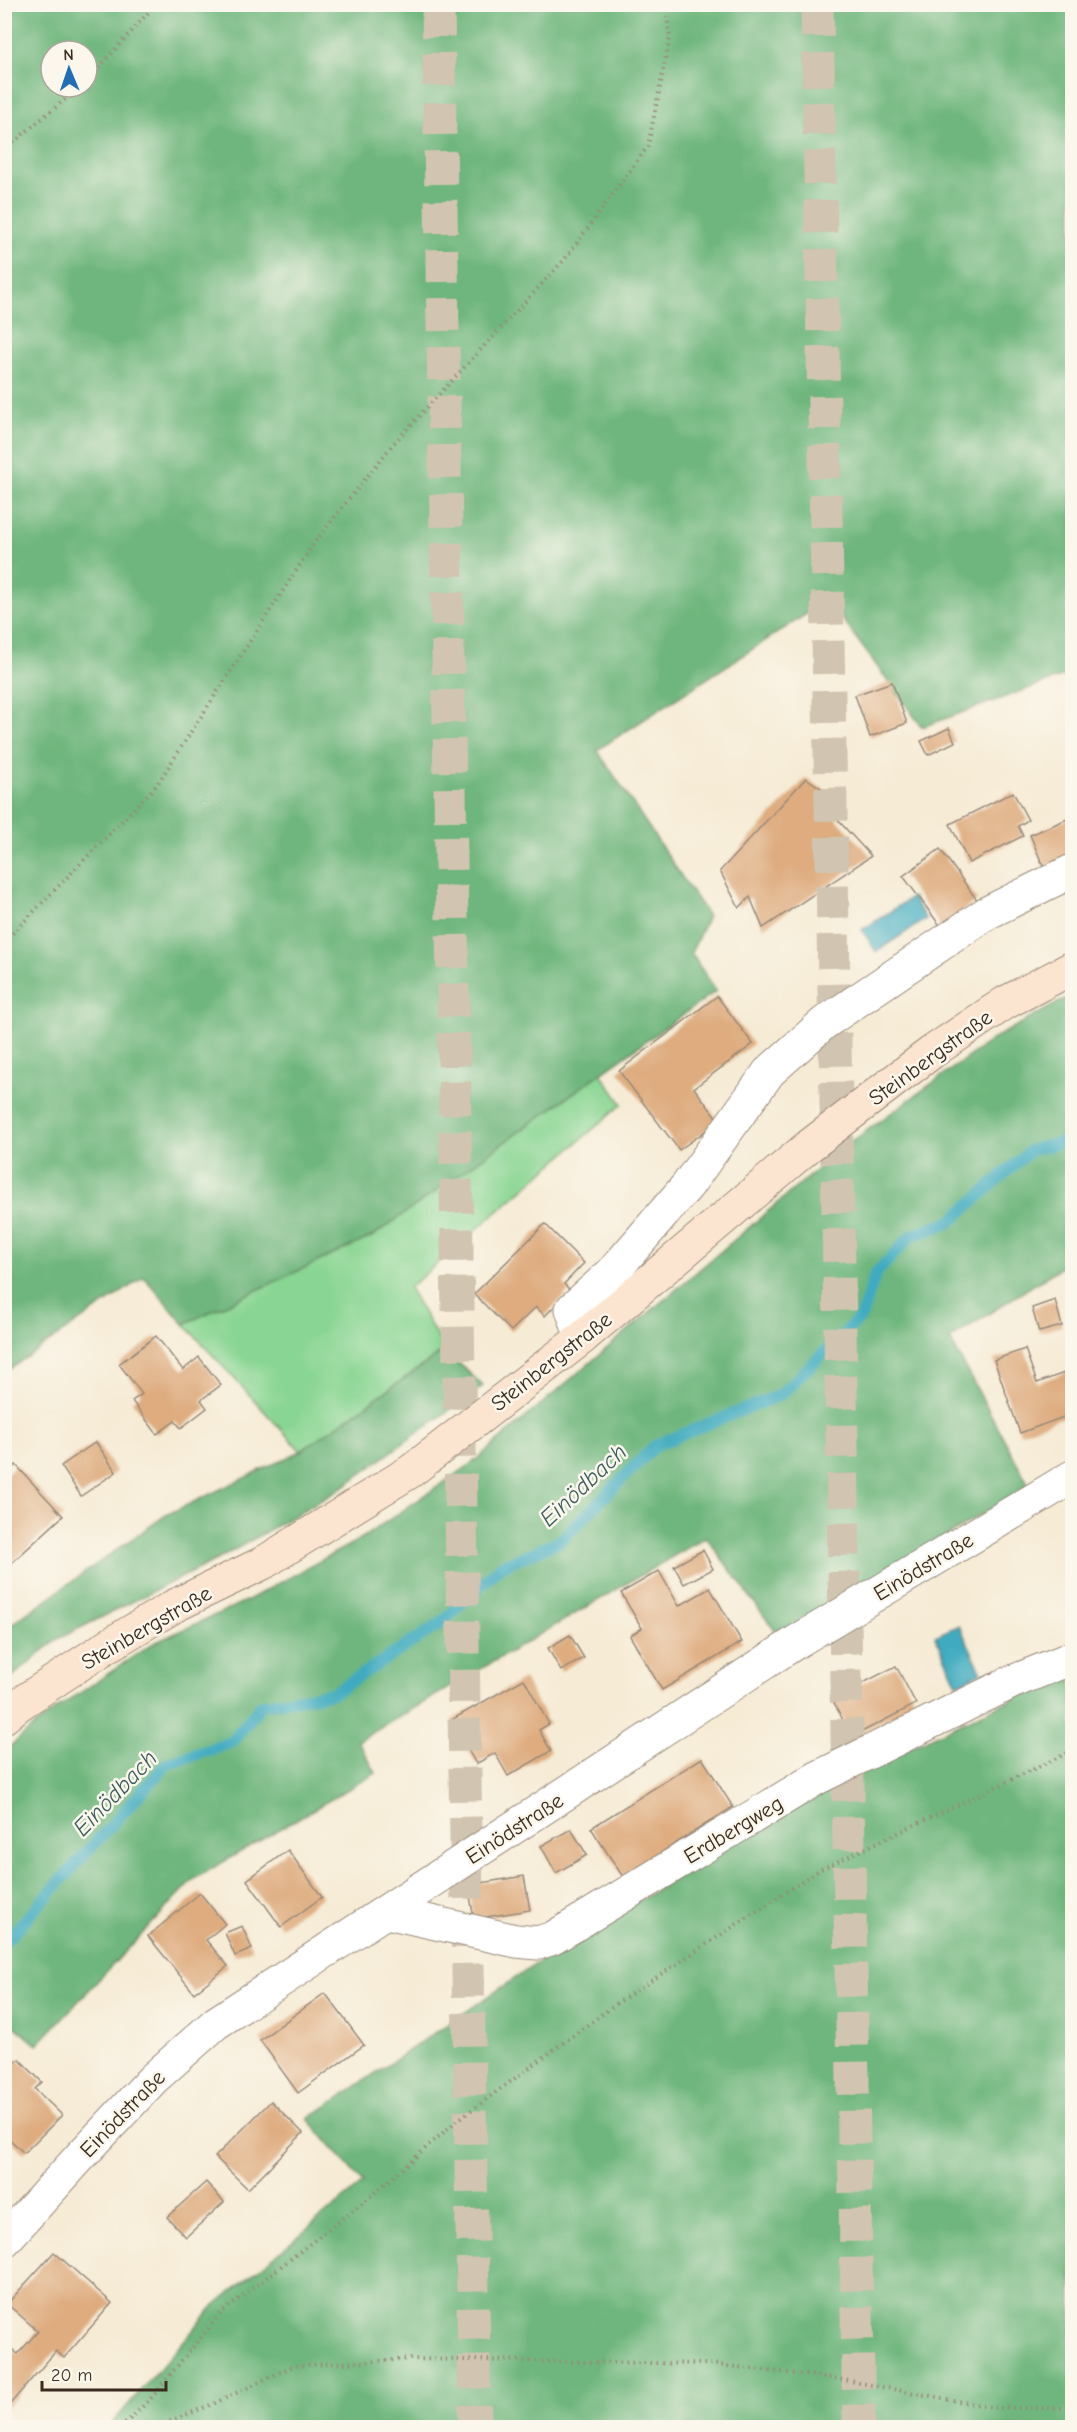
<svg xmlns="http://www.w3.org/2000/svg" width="1077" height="2432" font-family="'Comic Neue',sans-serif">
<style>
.green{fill:#89d593;stroke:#628058;stroke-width:1.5}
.forest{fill:#6eb67d;stroke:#54704e;stroke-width:1.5;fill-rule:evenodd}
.water{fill:#40abc0;stroke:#3e6a6f;stroke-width:1.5}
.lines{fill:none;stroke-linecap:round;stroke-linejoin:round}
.stream{stroke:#40abc0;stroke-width:12}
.building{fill:#deac7f}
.motorway-tunnel{stroke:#d1c4b0;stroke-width:33;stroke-dasharray:33 16;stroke-linecap:butt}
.minor-casing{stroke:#988a7a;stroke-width:35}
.secondary-casing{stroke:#988a7a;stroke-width:35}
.path{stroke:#988a7a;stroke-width:4;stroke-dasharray:1.5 4.5;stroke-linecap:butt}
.minor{stroke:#fff;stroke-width:33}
.secondary{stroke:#fce5d0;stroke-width:33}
.labels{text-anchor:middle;stroke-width:5;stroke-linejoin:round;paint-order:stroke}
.street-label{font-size:22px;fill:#3b2a1e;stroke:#fbf7ec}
.water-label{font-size:24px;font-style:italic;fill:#3d5e5f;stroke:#fbf7ec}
</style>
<rect width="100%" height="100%" fill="#fbf7ec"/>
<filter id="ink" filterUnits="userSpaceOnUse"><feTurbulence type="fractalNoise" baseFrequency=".0167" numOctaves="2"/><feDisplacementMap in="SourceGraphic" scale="12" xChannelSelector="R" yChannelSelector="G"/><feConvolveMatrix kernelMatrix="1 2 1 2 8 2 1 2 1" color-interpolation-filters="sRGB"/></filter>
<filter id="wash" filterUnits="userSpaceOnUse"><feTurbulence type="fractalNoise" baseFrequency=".008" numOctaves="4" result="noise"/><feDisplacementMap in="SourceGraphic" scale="24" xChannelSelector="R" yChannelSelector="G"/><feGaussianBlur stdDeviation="1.35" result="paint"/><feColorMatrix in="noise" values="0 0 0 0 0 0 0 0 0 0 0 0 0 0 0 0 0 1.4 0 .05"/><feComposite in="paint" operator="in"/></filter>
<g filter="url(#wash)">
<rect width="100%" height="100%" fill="#f6ebd5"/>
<path class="green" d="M 600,1072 L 622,1104 L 409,1288 L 445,1350 L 301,1451 L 184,1324 Z"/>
<g class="forest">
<path d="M 5,5 L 1072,5 L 1072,673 L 922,727 L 828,600 L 597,750 L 708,916 L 691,953 L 716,991 L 373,1236 L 184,1324 L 144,1277 L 5,1372 ZM 51,51 L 87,51 L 87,87 L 51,87 Z"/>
<path d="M 1072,995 L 1072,1260 L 950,1339 L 1029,1485 L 781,1639 L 706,1537 L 358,1741 L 376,1773 L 194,1879 L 37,2045 L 5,2018 L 4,1751 L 49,1714 L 152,1644 L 250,1599 L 362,1538 L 471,1464 L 840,1150 L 993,1039 Z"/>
<path d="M 445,1350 L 483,1386 L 337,1491 L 222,1557 L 56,1640 L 5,1683 L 5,1629 L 166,1515 L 301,1451 Z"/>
<path d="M 1072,1671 L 1072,2427 L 108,2428 L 215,2305 L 363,2183 L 308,2119 L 539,1962 L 823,1788 Z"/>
</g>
<g class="water">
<path d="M 912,897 L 926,919 L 876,952 L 862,930 Z"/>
<path d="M 959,1625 L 982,1673 L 957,1684 L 935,1636 Z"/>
</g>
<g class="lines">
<path class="stream" d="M 4,1943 L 167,1764 L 232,1742 L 261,1705 L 333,1693 L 440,1624 L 501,1566 L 560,1541 L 656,1445 L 780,1395 L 861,1317 L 876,1273 L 911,1236 L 950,1222 L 1031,1150 L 1072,1140"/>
</g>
<g id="blocks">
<g class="building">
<path d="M 892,682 L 907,723 L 870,737 L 855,695 Z"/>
<path d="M 949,728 L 955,742 L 928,755 L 921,741 Z"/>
<path d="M 806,778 L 845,804 L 835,817 L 871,856 L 763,928 L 750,897 L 739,908 L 720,871 Z"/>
<path d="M 1013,792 L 1028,820 L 1018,826 L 1023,836 L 969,863 L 950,824 Z"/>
<path d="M 1072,817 L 1072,856 L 1044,868 L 1030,835 Z"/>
<path d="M 940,849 L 977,900 L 941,927 L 903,876 Z"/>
<path d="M 717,996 L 753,1044 L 694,1088 L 719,1121 L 679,1150 L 619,1071 Z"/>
<path d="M 545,1224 L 584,1263 L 564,1284 L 570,1290 L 545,1316 L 536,1307 L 511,1331 L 474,1294 Z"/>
<path d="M 1055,1300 L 1062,1326 L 1039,1332 L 1032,1308 Z"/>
<path d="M 156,1336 L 183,1370 L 199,1357 L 221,1385 L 201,1400 L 207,1408 L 181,1428 L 175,1421 L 157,1434 L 132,1401 L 142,1394 L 119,1364 Z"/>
<path d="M 1025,1349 L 1037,1383 L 1072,1370 L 1072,1414 L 1020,1433 L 994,1360 Z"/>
<path d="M 96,1442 L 116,1472 L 81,1496 L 61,1466 Z"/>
<path d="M 16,1465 L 63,1516 L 4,1570 L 4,1476 Z"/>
<path d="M 703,1550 L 713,1569 L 684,1584 L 674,1566 Z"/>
<path d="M 659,1571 L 679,1606 L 710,1588 L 742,1642 L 662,1690 L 630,1636 L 642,1628 L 621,1593 Z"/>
<path d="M 570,1635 L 584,1658 L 561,1671 L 548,1648 Z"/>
<path d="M 896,1666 L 916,1704 L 852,1737 L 832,1699 Z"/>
<path d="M 524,1679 L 549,1724 L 539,1730 L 551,1751 L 508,1776 L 495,1753 L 476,1764 L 451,1720 Z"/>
<path d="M 702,1758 L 733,1807 L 623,1877 L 591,1828 Z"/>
<path d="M 571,1829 L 587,1855 L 556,1873 L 541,1846 Z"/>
<path d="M 288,1850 L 322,1897 L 281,1927 L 247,1880 Z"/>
<path d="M 524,1876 L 530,1910 L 474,1919 L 468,1885 Z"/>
<path d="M 200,1893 L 225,1924 L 206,1940 L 228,1966 L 194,1993 L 148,1936 Z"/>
<path d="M 242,1926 L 252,1949 L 235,1956 L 225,1933 Z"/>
<path d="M 325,1993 L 364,2045 L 298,2093 L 260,2040 Z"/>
<path d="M 19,2059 L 42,2082 L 35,2089 L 62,2115 L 24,2153 L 4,2134 L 4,2074 Z"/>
<path d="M 271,2101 L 303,2133 L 248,2189 L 215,2157 Z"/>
<path d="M 206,2182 L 224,2202 L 186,2237 L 167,2217 Z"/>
<path d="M 54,2252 L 112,2303 L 64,2358 L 56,2351 L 4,2411 L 4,2343 L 18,2354 L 38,2331 L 7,2304 Z"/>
</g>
</g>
</g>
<g filter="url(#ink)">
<use href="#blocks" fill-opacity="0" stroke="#988a7a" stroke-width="1.5"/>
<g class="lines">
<g class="motorway-tunnel">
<path d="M 438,4 L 475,2428"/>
<path d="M 817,4 L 859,2428"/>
</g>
<defs>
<g id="minor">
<path d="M 582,1338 L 572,1309 L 612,1273 L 687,1186 L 769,1072 L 824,1023 L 987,913 L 1072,871"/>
<path d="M 386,1912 L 516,1941 L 538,1943 L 553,1938 L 817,1778 L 1012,1682 L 1072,1658"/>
<path d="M 4,2241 L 78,2159 L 153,2079 L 216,2023 L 796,1642 L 1072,1477"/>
</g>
<path id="secondary" d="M 4,1717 L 18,1705 L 109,1645 L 174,1606 L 263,1563 L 411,1471 L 582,1338 L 809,1146 L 932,1052 L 1005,1003 L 1072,968"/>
</defs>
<use href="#minor" class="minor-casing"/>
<use href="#secondary" class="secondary-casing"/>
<g class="path">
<path d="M 87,81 L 156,4"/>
<path d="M 4,150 L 80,87"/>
<path d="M 4,942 L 156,786 L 314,543 L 394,443 L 565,259 L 648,146 L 670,37 L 665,4"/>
<path d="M 121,2428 L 151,2398 L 221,2313 L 375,2193 L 454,2123 L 616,2004 L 819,1870 L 1072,1751"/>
<path d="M 153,2428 L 213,2404 L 293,2366 L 411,2359 L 710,2364 L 833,2378 L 996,2408 L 1072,2408"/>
</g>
<use href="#minor" class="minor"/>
<use href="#secondary" class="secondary"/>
</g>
</g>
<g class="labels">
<g class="street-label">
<text transform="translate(930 1057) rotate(-36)" y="8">Steinbergstraße</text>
<text transform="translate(551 1361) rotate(-38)" y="8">Steinbergstraße</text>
<text transform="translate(923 1566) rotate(-31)" y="8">Einödstraße</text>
<text transform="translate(146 1627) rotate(-30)" y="8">Steinbergstraße</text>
<text transform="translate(514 1828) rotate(-33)" y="8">Einödstraße</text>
<text transform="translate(733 1829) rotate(-31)" y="8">Erdbergweg</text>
<text transform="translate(122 2113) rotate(-46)" y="8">Einödstraße</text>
</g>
<g class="water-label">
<text transform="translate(583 1485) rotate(-43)" y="8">Einödbach</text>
<text transform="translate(115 1793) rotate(-46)" y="8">Einödbach</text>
</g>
</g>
<rect width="1077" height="2432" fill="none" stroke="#fbf7ec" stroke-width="24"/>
<g transform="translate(69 69) rotate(358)"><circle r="28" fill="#fbf7ec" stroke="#aea59a" stroke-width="1.5"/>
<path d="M0-4.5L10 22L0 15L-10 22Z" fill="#1f6fb2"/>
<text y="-9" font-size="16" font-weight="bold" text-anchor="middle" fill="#3b2a1e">N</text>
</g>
<path d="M42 2381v9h124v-9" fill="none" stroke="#3b2a1e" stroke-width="3"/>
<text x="51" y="2381" font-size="18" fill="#3b2a1e" stroke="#fbf7ec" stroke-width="4.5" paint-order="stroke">20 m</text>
</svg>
